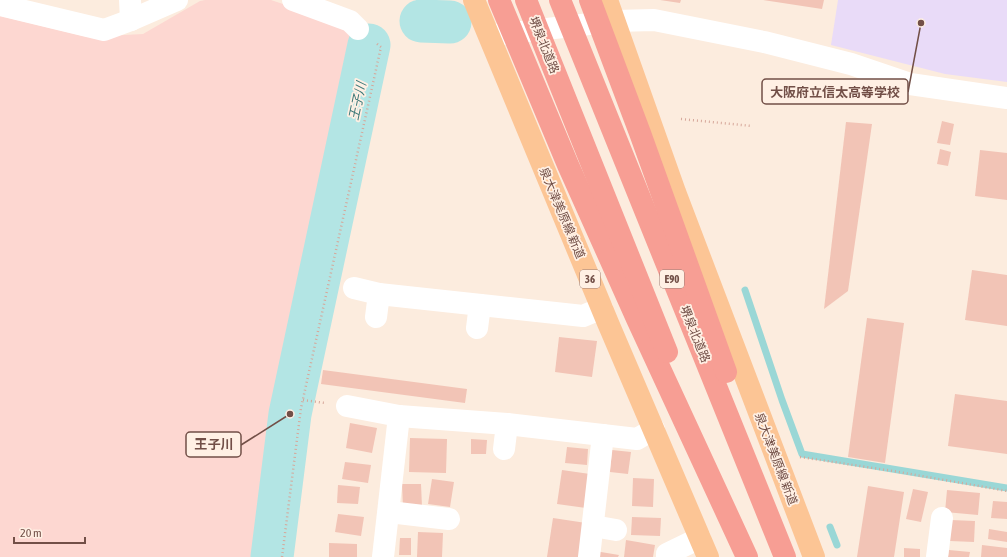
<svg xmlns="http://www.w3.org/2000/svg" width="1007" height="557" font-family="'Asap Condensed','Noto Sans JP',sans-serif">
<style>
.commercial{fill:#fdd7d1}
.education{fill:#e9dbf8}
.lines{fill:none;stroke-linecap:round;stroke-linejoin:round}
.stream{stroke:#9ad7d6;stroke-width:7}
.river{stroke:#b3e5e4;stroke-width:43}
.building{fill:#f2c4b6}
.path{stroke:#d6a79a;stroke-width:2.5;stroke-dasharray:1 3;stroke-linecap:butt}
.minor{stroke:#fff;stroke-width:22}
.major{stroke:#fcc595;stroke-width:22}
.highway{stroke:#f79e94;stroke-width:22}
.labels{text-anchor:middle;stroke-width:3.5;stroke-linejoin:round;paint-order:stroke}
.shield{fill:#fff0e4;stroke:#9c7f76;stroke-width:1}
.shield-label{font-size:11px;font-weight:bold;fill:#724f47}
.street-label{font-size:12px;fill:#724f47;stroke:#fff0e4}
.water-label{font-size:13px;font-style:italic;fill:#3b7878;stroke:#fff0e4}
.leader{fill:none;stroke:#724f47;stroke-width:1.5}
.callout-dot{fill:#724f47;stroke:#fff0e4;stroke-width:1.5}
.callout{fill:#fff0e4;stroke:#724f47;stroke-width:1.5}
.callout-label{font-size:13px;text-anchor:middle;font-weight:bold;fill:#724f47}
</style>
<rect width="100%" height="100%" fill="#fcecde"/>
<path class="commercial" d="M 205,0 L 271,0 L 352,27 L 285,402 L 263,557 L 0,557 L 0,16 L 87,37 L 143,34 L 200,1 Z"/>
<path class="education" d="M 838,0 L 1007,0 L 1007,82 L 945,74 L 831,45 Z"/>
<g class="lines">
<g class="stream">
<path d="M 745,290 L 782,400 L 802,454 L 1007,488"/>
<path d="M 830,527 L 837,545"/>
</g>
<g class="river">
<path d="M 421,21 L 450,22"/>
<path d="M 272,557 L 290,414 L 369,45"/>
</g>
</g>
<g class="building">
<path d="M 660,0 L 681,0 L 680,3 Z"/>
<path d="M 763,0 L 824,0 L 822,9 Z"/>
<path d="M 942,121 L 954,124 L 950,145 L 937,143 Z"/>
<path d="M 846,122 L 872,124 L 848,291 L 824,309 Z"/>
<path d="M 940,149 L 951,152 L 948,166 L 937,164 Z"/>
<path d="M 980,150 L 1007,153 L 1007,200 L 975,196 Z"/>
<path d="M 972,270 L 1007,275 L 1007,326 L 965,320 Z"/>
<path d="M 867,318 L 904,323 L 885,463 L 848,457 Z"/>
<path d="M 559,337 L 597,341 L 592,377 L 555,372 Z"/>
<path d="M 323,370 L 467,389 L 465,403 L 321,384 Z"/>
<path d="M 955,394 L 1007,401 L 1007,454 L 948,446 Z"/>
<path d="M 350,423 L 377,428 L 372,453 L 346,448 Z"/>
<path d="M 410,438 L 447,439 L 446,473 L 409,472 Z"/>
<path d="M 471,439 L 487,440 L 486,454 L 471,454 Z"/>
<path d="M 567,447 L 588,449 L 587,465 L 565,463 Z"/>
<path d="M 612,450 L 631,452 L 628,474 L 610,472 Z"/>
<path d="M 345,462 L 371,465 L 368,483 L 342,479 Z"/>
<path d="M 562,470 L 590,474 L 586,508 L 557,504 Z"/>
<path d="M 633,478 L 654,479 L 653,507 L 632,506 Z"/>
<path d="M 432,479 L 454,482 L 450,507 L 428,504 Z"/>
<path d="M 402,484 L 421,484 L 422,507 L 403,508 Z"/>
<path d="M 338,485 L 360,487 L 358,504 L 337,503 Z"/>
<path d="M 868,486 L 904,492 L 894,557 L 857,557 Z"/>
<path d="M 913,489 L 928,492 L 921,522 L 906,519 Z"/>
<path d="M 947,490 L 980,493 L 978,515 L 945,512 Z"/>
<path d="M 993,501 L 1007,502 L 1007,519 L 991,518 Z"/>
<path d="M 338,514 L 364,517 L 361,536 L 335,532 Z"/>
<path d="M 632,517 L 661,518 L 660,536 L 631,535 Z"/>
<path d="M 553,518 L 586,523 L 581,557 L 547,557 Z"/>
<path d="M 951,520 L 975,521 L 974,542 L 950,541 Z"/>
<path d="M 989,529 L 1007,532 L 1007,542 L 988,539 Z"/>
<path d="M 418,532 L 443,533 L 442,557 L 417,557 Z"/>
<path d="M 400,538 L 411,538 L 411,555 L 399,555 Z"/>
<path d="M 626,540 L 655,545 L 653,557 L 624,557 Z"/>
<path d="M 329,543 L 357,544 L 357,557 L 329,557 Z"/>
<path d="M 982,545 L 1007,548 L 1007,557 L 981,557 Z"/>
<path d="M 904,548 L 920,549 L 920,557 L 904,557 Z"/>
<path d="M 949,550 L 970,552 L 969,557 L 948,557 Z"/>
<path d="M 595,551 L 619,555 L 618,557 L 594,557 Z"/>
</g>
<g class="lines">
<g class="path">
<path d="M 681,119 L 752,126"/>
<path d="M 303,400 L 325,403"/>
<path d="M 800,457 L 893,471 L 1007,491"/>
<path d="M 282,557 L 301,408 L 381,47 L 376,43"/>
</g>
<g class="minor">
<path d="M 130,0 L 131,20"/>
<path d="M 293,0 L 350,21 L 358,29"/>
<path d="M 0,5 L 104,30 L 131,20 L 177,0"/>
<path d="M 495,35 L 615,21 L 654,20 L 764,42 L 851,64 L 910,84 L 1007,98"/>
<path d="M 354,288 L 379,294 L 583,316 L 602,308"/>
<path d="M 376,317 L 379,294"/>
<path d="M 477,328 L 480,305"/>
<path d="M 347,406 L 399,416 L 507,424 L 637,439 L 654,429"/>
<path d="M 504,449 L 507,424"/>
<path d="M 389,512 L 449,519"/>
<path d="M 593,526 L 616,530"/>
<path d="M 383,557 L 399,416"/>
<path d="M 589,557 L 603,435"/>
<path d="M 667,557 L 667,554 L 700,538"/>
<path d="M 937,557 L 942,518"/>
</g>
<g class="major">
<path d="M 474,0 L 608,323 L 708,557"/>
<path d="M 607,0 L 675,192 L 814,557"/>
</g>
<g class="highway">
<path d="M 499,0 L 568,165 L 637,319 L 747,557"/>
<path d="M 526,0 L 667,352"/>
<path d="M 560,0 L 785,557"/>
<path d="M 590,0 L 640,133 L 726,372"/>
</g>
</g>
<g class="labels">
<g class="shield">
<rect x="580" y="270" width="20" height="18" rx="3"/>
<rect x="660" y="270" width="24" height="18" rx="3"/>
</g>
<g class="shield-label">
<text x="590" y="283">36</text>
<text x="672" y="283">E90</text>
</g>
<g class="street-label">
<text transform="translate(544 45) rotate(68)" y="4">堺泉北道路</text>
<text transform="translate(562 213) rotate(67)" y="4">泉大津美原線 新道</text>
<text transform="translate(695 334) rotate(68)" y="4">堺泉北道路</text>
<text transform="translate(776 459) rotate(69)" y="4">泉大津美原線 新道</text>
</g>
<g class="water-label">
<text transform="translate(357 101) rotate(-78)" y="5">王子川</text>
</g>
</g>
<path class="leader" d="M921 23L908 92M290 414L241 445"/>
<g class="callout-dot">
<circle cx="921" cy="23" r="4"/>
<circle cx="290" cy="414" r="4"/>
</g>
<g class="callout">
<rect x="762" y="79" width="146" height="25" rx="4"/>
<rect x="186" y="432" width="55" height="25" rx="4"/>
</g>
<g class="callout-label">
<text x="835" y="97">大阪府立信太高等学校</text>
<text x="214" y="449">王子川</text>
</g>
<path d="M14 537v6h71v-6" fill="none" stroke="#724f47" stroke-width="2"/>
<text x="20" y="537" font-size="12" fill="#724f47" stroke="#fff0e4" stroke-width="3" paint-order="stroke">20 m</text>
</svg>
